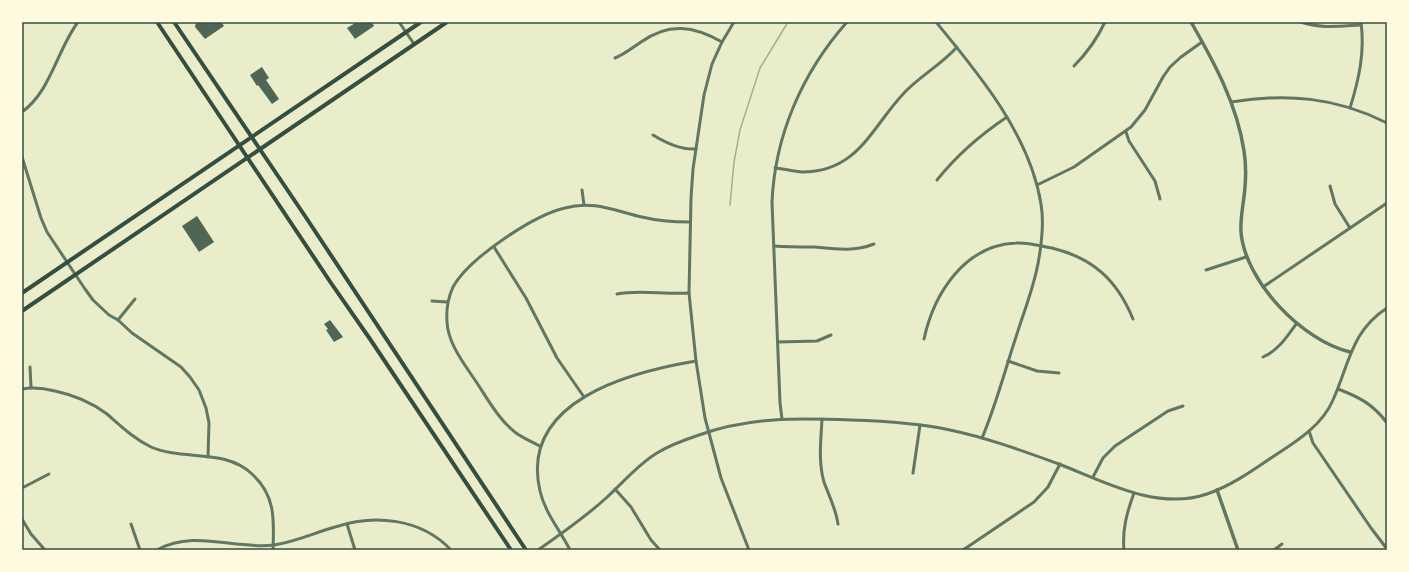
<svg xmlns="http://www.w3.org/2000/svg" width="1409" height="572" font-family="'IBM Plex Sans',sans-serif">
<style>
.lines{fill:none;stroke-linecap:round;stroke-linejoin:round}
.stream{stroke:#a3b18a;stroke-width:1.5}
.building{fill:#4f6655}
.minor{stroke:#617663;stroke-width:3}
.tertiary{stroke:#617663;stroke-width:3.5}
.secondary{stroke:#344e41;stroke-width:4}
.neatline{fill:none;stroke:#344e41;stroke-width:1.5}
</style>
<rect width="100%" height="100%" fill="#e9edc9"/>
<g class="lines">
<path class="stream" d="M 730,205 L 734,162 L 740,130 L 760,68 L 788,22"/>
</g>
<g class="building">
<path d="M 196,22 L 221,22 L 224,26 L 205,39 L 195,27 Z"/>
<path d="M 357,22 L 372,22 L 374,26 L 355,39 L 347,28 Z"/>
<path d="M 262,67 L 269,78 L 266,80 L 279,99 L 272,104 L 258,85 L 257,86 L 250,75 Z"/>
<path d="M 197,216 L 214,242 L 199,252 L 182,226 Z"/>
<path d="M 330,320 L 343,337 L 334,342 L 326,330 L 328,329 L 324,324 Z"/>
</g>
<g class="lines">
<g class="minor">
<path d="M 399,22 L 414,44"/>
<path d="M 734,22 L 722,42 L 712,64 L 704,95 L 693,169 L 691,198 L 689,293 L 696,361 L 705,418 L 721,478 L 749,550"/>
<path d="M 936,22 C 979,74 1030,135 1041,204 C 1044,221 1042,240 1039,258 C 1035,285 1024,311 1016,337 C 1005,370 996,405 982,438"/>
<path d="M 1301,22 C 1320,29 1341,26 1361,25"/>
<path d="M 615,58 C 625,54 632,48 641,42 C 669,22 694,26 722,42"/>
<path d="M 1074,66 C 1087,53 1097,39 1105,22"/>
<path d="M 1231,102 C 1286,93 1336,97 1387,123"/>
<path d="M 1350,108 C 1359,79 1365,52 1361,22"/>
<path d="M 22,112 C 51,91 57,50 78,22"/>
<path d="M 1126,132 L 1129,141 L 1155,181 L 1160,199"/>
<path d="M 653,135 C 666,143 681,150 696,149"/>
<path d="M 22,157 L 41,218 L 47,232 L 85,289 L 93,300 L 109,315 L 118,320 L 132,333 L 181,367 L 190,377 L 199,390 L 206,408 L 209,423 L 208,457"/>
<path d="M 775,168 C 784,169 793,171 802,172 C 858,172 871,128 904,93 C 920,76 941,65 957,47"/>
<path d="M 937,180 C 957,155 980,135 1007,117"/>
<path d="M 1037,185 L 1074,167 L 1131,127 L 1145,110 L 1163,77 L 1170,67 L 1181,57 L 1202,42"/>
<path d="M 1330,186 L 1335,204 L 1350,228"/>
<path d="M 582,190 L 584,205"/>
<path d="M 774,246 C 787,247 801,247 815,247 C 835,249 854,252 874,244"/>
<path d="M 494,247 L 526,298 L 557,358 L 584,397"/>
<path d="M 1206,270 L 1246,257"/>
<path d="M 1263,287 L 1387,203"/>
<path d="M 617,294 C 640,289 665,295 689,293"/>
<path d="M 432,301 L 447,302"/>
<path d="M 118,320 L 135,299"/>
<path d="M 924,339 C 934,293 965,245 1016,243 C 1028,242 1040,246 1052,248 C 1093,258 1117,280 1133,319"/>
<path d="M 778,342 L 817,341 L 831,335"/>
<path d="M 1263,357 C 1279,350 1287,336 1297,323"/>
<path d="M 1008,361 L 1037,371 L 1059,373"/>
<path d="M 30,367 L 31,387"/>
<path d="M 22,389 C 34,387 43,388 55,391 C 74,395 91,402 107,414 C 121,426 134,439 151,447 C 183,461 225,448 252,474 C 276,496 274,520 273,550"/>
<path d="M 1338,389 C 1359,397 1373,404 1387,423"/>
<path d="M 782,419 L 780,403 L 772,202 C 775,135 802,73 847,22"/>
<path d="M 822,419 C 821,440 818,461 824,482 C 829,496 836,509 838,524"/>
<path d="M 1309,431 L 1313,443 L 1371,528 L 1387,549"/>
<path d="M 540,446 C 532,442 523,438 516,433 C 500,421 488,400 477,383 C 465,365 448,344 447,322 C 446,309 448,298 453,287 C 469,258 534,215 565,208 C 593,200 615,211 642,217 C 658,221 674,222 690,222"/>
<path d="M 913,473 L 920,425"/>
<path d="M 1093,477 L 1103,458 L 1115,446 L 1168,411 L 1183,406"/>
<path d="M 22,488 L 49,474"/>
<path d="M 615,489 L 631,507 L 651,540 L 660,550"/>
<path d="M 22,519 L 31,534 L 45,550"/>
<path d="M 131,524 L 140,550"/>
<path d="M 347,524 L 355,550"/>
<path d="M 157,550 C 195,529 234,550 274,545 C 295,542 314,533 335,527 C 374,514 421,518 451,550"/>
<path d="M 538,550 C 561,534 584,518 605,499 C 623,483 637,465 657,453 C 670,445 684,440 699,435 C 750,417 797,418 851,420 C 884,421 918,423 950,430 C 988,438 1023,451 1059,464 C 1105,482 1157,511 1207,494 C 1230,486 1249,473 1268,460 C 1292,444 1321,428 1333,400 C 1349,365 1351,331 1387,308"/>
<path d="M 570,550 C 560,530 545,513 540,491 C 519,401 630,372 696,361"/>
<path d="M 963,550 L 1034,502 L 1048,487 L 1060,464"/>
<path d="M 1124,550 C 1122,530 1127,512 1134,493"/>
<path d="M 1274,550 L 1282,544"/>
</g>
<g class="tertiary">
<path d="M 1191,22 C 1214,62 1237,104 1244,151 C 1246,163 1246,175 1245,187 C 1244,202 1240,217 1241,232 C 1245,282 1303,341 1350,352"/>
<path d="M 1217,490 L 1238,550"/>
</g>
<g class="secondary">
<path d="M 157,22 L 331,283 L 370,339 L 511,550"/>
<path d="M 174,22 L 305,216 L 526,550"/>
<path d="M 22,293 L 421,22"/>
<path d="M 22,311 L 447,22"/>
</g>
</g>
<rect width="1409" height="572" fill="none" stroke="#fefae0" stroke-width="46"/>
<rect x="23" y="23" width="1363" height="526" class="neatline"/>
</svg>
